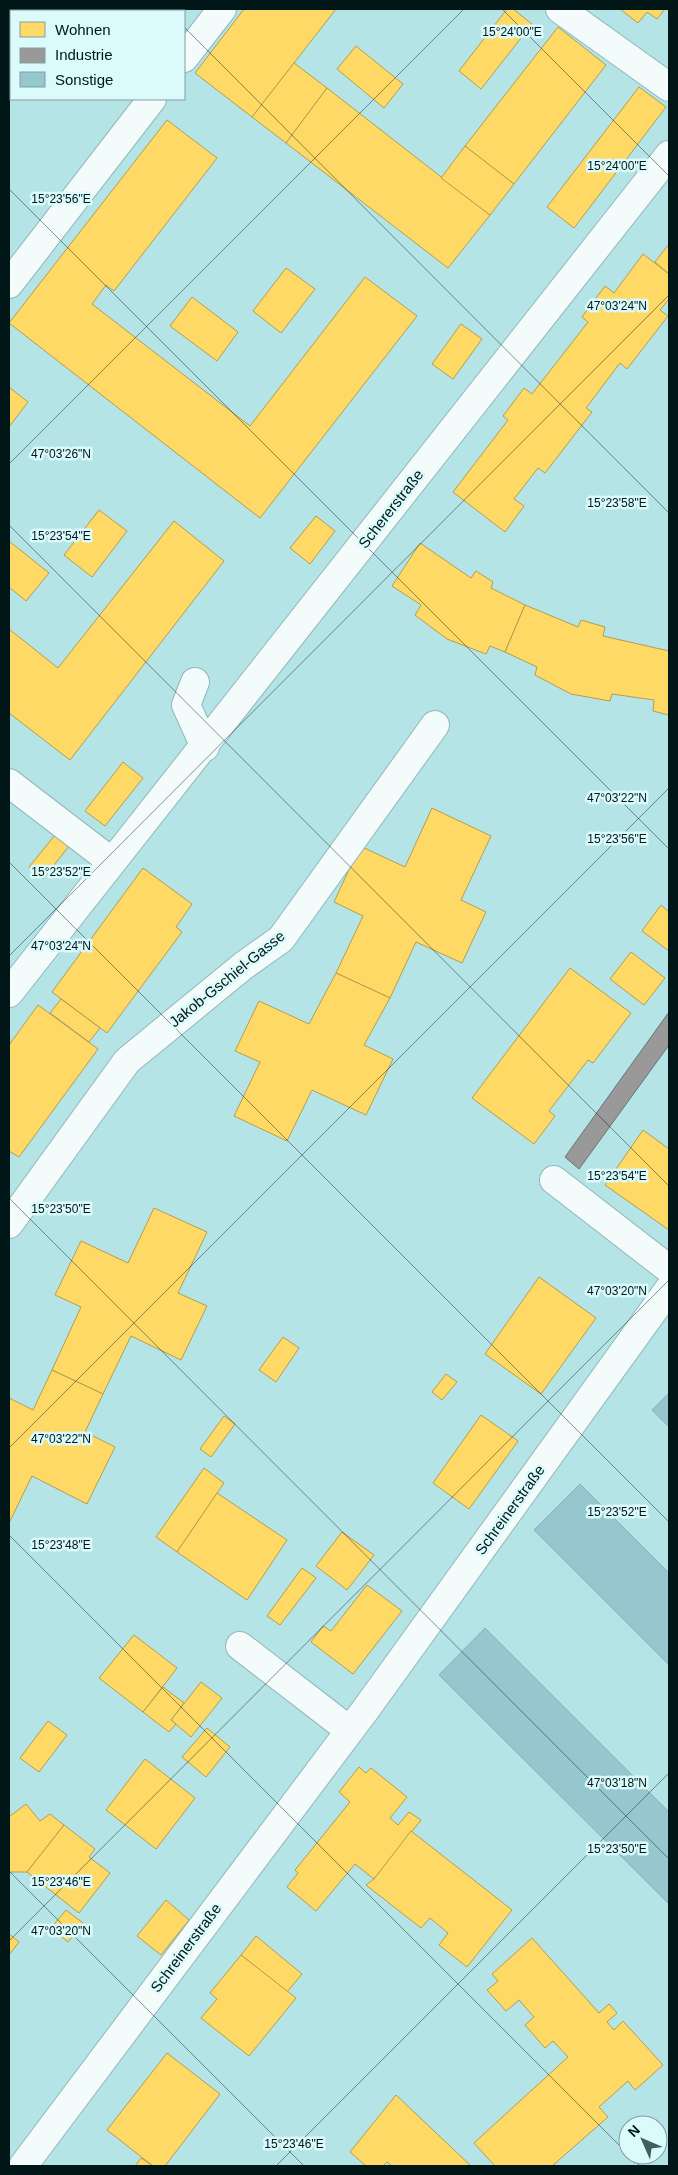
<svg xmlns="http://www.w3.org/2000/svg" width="678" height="2175" font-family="Arial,sans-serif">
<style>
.homes{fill:#ffd966;stroke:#b29e4e}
.industry{fill:#999;stroke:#6b7272}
.building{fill:#96c6ce;stroke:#8bafb5}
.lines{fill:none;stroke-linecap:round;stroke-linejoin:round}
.minor-casing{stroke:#92b7b9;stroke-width:30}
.minor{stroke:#f4fbfb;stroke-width:28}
.ticks{fill:none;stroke:#001617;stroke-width:1;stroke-opacity:0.45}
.labels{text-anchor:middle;stroke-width:5;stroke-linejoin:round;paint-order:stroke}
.street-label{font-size:15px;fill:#001617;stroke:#dafafb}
.ticks-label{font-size:12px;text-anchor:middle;fill:#001617;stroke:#dafafb;stroke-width:5;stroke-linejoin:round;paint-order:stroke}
</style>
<rect width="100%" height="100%" fill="#b5e4e7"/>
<g class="homes">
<path d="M 9,9 L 15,9 L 18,11 L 11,11 L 11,44 L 9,46 Z"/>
<path d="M 244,9 L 336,9 L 252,117 L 195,73 Z"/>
<path d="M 507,9 L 513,9 L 532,24 L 481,89 L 459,71 Z"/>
<path d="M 620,9 L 665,9 L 657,19 L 647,12 L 638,23 Z"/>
<path d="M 558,27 L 606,65 L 514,184 L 465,146 Z"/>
<path d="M 356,46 L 403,84 L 384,108 L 337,69 Z"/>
<path d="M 294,63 L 327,88 L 286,143 L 252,117 Z"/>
<path d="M 639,87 L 666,107 L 574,228 L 547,207 Z"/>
<path d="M 327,88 L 490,215 L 448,268 L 286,143 Z"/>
<path d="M 167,120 L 217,158 L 114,291 L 106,285 L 92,304 L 250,426 L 365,277 L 417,316 L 260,518 L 9,323 Z"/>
<path d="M 465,146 L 514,184 L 490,215 L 441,178 Z"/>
<path d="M 669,244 L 669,274 L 655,262 Z"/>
<path d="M 643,254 L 669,274 L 669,299 L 660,310 L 668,316 L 627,369 L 620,363 L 586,408 L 592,412 L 545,473 L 538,468 L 514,499 L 524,506 L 505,532 L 453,492 L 508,420 L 503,416 L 524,388 L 532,394 L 588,322 L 582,317 L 605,286 L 614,293 Z"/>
<path d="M 286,268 L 315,289 L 281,333 L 253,311 Z"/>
<path d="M 192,297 L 238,332 L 217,361 L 170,326 Z"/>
<path d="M 461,324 L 482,339 L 453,379 L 432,364 Z"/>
<path d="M 9,387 L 28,402 L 9,427 Z"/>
<path d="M 99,510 L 127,531 L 92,577 L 64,555 Z"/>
<path d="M 316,516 L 335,531 L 310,564 L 290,548 Z"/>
<path d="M 174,521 L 224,561 L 70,760 L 9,713 L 9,629 L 58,668 Z"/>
<path d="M 9,541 L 49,573 L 26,601 L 9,587 Z"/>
<path d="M 420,543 L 471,578 L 476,571 L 493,582 L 491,588 L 525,605 L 505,652 L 490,646 L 486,654 L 447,639 L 415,615 L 421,605 L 392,586 Z"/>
<path d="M 525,605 L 578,627 L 581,620 L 605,627 L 603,636 L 669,651 L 669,715 L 653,711 L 654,700 L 612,694 L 610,701 L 571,694 L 535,675 L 537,667 L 505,652 Z"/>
<path d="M 123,762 L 143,778 L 105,826 L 85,811 Z"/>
<path d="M 432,808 L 491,836 L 461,900 L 486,912 L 462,963 L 416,942 L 390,998 L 336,973 L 363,916 L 334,902 L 360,846 L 405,867 Z"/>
<path d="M 55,835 L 69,846 L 43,879 L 29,867 Z"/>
<path d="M 143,868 L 192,904 L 176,927 L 182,932 L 107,1033 L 52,992 Z"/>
<path d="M 661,905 L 669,912 L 669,951 L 642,931 Z"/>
<path d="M 631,952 L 665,978 L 644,1005 L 610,979 Z"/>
<path d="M 570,968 L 631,1013 L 593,1063 L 588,1060 L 549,1111 L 555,1116 L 534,1144 L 472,1098 Z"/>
<path d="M 336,973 L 390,998 L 364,1045 L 393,1059 L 366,1115 L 312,1090 L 287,1141 L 234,1116 L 260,1062 L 235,1051 L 259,1001 L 309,1024 Z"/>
<path d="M 61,999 L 100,1028 L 89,1042 L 50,1013 Z"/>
<path d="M 38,1005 L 98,1049 L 19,1157 L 9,1151 L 9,1045 Z"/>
<path d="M 643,1130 L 669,1149 L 669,1230 L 605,1185 Z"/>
<path d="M 154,1208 L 207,1232 L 178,1293 L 207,1306 L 181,1360 L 131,1336 L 103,1394 L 52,1370 L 81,1307 L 55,1295 L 81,1241 L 128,1263 Z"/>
<path d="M 539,1277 L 596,1318 L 541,1394 L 485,1354 Z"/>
<path d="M 283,1337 L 299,1348 L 276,1382 L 259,1370 Z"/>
<path d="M 52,1370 L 103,1394 L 85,1432 L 115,1447 L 87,1504 L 32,1476 L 9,1523 L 9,1398 L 33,1410 Z"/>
<path d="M 446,1374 L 457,1382 L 442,1400 L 432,1392 Z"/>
<path d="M 481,1415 L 518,1441 L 469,1509 L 433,1483 Z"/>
<path d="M 224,1416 L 235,1424 L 211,1457 L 200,1449 Z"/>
<path d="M 204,1468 L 224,1483 L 177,1552 L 156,1537 Z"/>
<path d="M 217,1493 L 287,1540 L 247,1600 L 177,1552 Z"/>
<path d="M 342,1532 L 374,1555 L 347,1590 L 316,1566 Z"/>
<path d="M 302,1568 L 316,1578 L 280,1625 L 267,1616 Z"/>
<path d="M 367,1585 L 402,1611 L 353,1674 L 311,1642 L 323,1626 L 331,1631 Z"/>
<path d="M 134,1635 L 177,1668 L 143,1712 L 99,1678 Z"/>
<path d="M 201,1682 L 222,1698 L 191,1737 L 171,1720 Z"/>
<path d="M 163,1687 L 184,1703 L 171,1720 L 176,1724 L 169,1732 L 143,1712 Z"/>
<path d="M 48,1721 L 67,1735 L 39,1772 L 20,1758 Z"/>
<path d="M 207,1728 L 230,1747 L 206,1777 L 182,1757 Z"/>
<path d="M 145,1759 L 195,1798 L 156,1849 L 106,1810 Z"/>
<path d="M 359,1767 L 366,1773 L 371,1768 L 407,1797 L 390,1818 L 398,1825 L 409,1812 L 421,1820 L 374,1879 L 355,1864 L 316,1911 L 287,1887 L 298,1873 L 295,1870 L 350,1802 L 339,1792 Z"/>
<path d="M 26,1804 L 40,1821 L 50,1814 L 64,1825 L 27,1872 L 9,1872 L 9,1817 Z"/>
<path d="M 64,1825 L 95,1849 L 89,1857 L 110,1873 L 79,1913 L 27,1872 Z"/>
<path d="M 411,1831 L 512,1910 L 467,1967 L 439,1945 L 448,1933 L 430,1918 L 421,1928 L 366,1885 L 374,1879 Z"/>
<path d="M 166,1900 L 189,1920 L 161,1955 L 137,1936 Z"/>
<path d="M 66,1910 L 83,1923 L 68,1942 L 51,1928 Z"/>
<path d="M 9,1934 L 19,1942 L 9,1955 Z"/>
<path d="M 256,1936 L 302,1974 L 287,1992 L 241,1955 Z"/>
<path d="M 532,1938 L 599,2013 L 609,2004 L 617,2013 L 607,2022 L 614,2030 L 623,2021 L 663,2065 L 635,2090 L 628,2081 L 599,2107 L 608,2117 L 552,2166 L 495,2166 L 474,2143 L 568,2057 L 553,2041 L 545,2048 L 525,2025 L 534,2017 L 519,2000 L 506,2011 L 487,1990 L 498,1981 L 492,1974 Z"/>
<path d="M 241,1955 L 296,1998 L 249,2056 L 201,2018 L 217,1999 L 210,1993 Z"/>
<path d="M 167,2053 L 220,2094 L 165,2166 L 153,2166 L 107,2130 Z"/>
<path d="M 396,2095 L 471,2166 L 392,2166 L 387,2162 L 383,2166 L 366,2166 L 350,2152 Z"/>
<path d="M 141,2158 L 153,2166 L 135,2166 Z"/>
</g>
<path class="industry" d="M 669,1012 L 669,1045 L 579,1169 L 565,1157 Z"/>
<g class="building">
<path d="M 669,1393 L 669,1427 L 652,1410 Z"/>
<path d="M 580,1484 L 669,1573 L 669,1665 L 534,1530 Z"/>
<path d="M 485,1628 L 669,1812 L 669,1904 L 439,1675 Z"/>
</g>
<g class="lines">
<defs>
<g id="minor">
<path d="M 560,9 L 669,87"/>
<path d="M 184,58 L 222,9"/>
<path d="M 9,284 L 152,99"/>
<path d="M 195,682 L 186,705 L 205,747"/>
<path d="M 9,783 L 112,862"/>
<path d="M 9,993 L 669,155"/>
<path d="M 554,1180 L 669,1269"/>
<path d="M 9,1224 L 127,1061 L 243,966 L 281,939 L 435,725"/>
<path d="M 240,1646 L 349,1730"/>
<path d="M 23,2166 L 366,1709 L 669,1289"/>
</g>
</defs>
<use href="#minor" class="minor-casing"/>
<use href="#minor" class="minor"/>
</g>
<path class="ticks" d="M 165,9 L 168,11M 502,9 L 669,176M 184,27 L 669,513M 9,189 L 669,849M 9,464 L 464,9M 9,525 L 669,1186M 9,862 L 669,1522M 9,956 L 669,295M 9,1198 L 669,1859M 9,1448 L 669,788M 9,1535 L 628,2154M 9,1871 L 304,2166M 9,1941 L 669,1280M 629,2155 L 640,2166M 276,2166 L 669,1773"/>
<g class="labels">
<g class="street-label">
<text transform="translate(391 509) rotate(-52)" y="5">Schererstraße</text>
<text transform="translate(227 979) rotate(-39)" y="5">Jakob-Gschiel-Gasse</text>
<text transform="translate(510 1510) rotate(-54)" y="5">Schreinerstraße</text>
<text transform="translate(186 1948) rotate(-53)" y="5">Schreinerstraße</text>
</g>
</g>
<g class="ticks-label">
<text x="512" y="36">15°24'00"E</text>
<text x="617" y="170">15°24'00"E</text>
<text x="61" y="203">15°23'56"E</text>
<text x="617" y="310">47°03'24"N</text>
<text x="61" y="458">47°03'26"N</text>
<text x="617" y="507">15°23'58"E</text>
<text x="61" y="540">15°23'54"E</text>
<text x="617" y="802">47°03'22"N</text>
<text x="617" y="843">15°23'56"E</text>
<text x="61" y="876">15°23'52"E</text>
<text x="61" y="950">47°03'24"N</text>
<text x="617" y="1180">15°23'54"E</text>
<text x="61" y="1213">15°23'50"E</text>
<text x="617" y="1295">47°03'20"N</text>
<text x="61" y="1443">47°03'22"N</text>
<text x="617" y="1516">15°23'52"E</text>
<text x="61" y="1549">15°23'48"E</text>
<text x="617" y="1787">47°03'18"N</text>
<text x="617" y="1853">15°23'50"E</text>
<text x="61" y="1886">15°23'46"E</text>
<text x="61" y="1935">47°03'20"N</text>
<text x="294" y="2148">15°23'46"E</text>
</g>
<rect width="678" height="2175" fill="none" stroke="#001617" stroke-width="20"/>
<rect x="10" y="10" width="175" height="90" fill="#dafafb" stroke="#839fa0"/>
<rect x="20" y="22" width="25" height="15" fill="#ffd966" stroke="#839fa0"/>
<text x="55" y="35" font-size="15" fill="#001617">Wohnen</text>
<rect x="20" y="48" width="25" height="15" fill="#999999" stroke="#839fa0"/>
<text x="55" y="60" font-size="15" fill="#001617">Industrie</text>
<rect x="20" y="72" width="25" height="15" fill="#96c6ce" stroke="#839fa0"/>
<text x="55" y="85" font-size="15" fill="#001617">Sonstige</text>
<g transform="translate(643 2140) rotate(315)"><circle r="24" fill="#dafafb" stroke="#839fa0"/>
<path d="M0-4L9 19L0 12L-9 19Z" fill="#3f5e60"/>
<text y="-8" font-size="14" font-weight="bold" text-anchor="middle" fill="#001617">N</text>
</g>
</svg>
